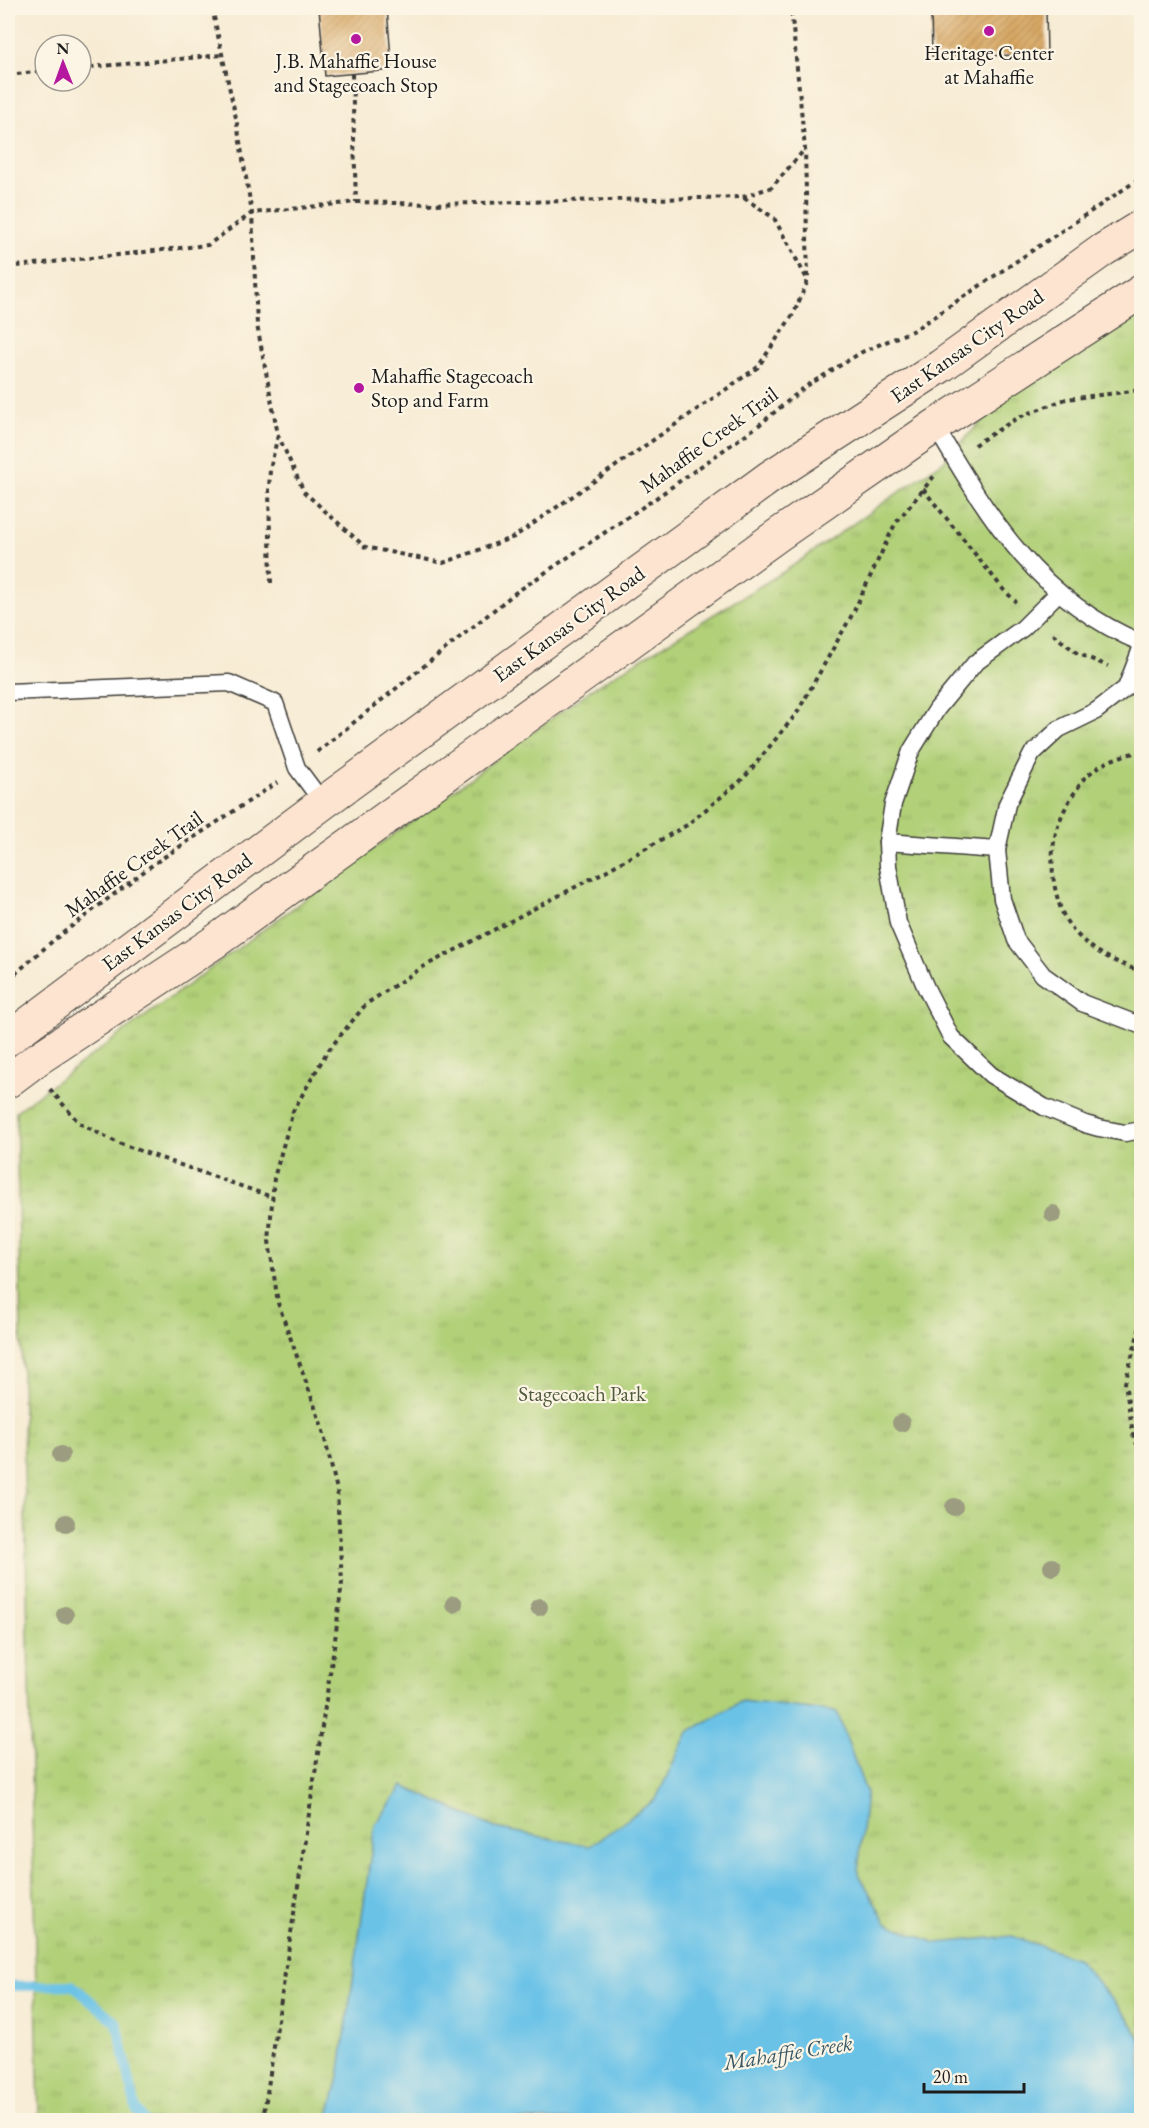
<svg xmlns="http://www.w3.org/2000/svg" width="1149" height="2128" font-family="'EB Garamond',serif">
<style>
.grass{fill:url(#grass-tufts);stroke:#66764a;stroke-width:1.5}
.water{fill:#6ac2e7;stroke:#436f82;stroke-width:1.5}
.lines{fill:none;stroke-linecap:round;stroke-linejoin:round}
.stream{stroke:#6ac2e7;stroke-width:10}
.building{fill:url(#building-hatch)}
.lane-casing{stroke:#3d3b37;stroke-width:19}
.secondary-casing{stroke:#3d3b37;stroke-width:35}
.path{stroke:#3d3b37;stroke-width:4;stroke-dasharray:4.5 4.5;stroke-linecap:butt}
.lane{stroke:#fff;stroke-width:16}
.secondary{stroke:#fde4d0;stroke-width:33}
.tree{fill:#9b9c80}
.poi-dot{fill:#b5179e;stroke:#fcf5e5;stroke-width:2}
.labels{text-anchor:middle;stroke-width:4.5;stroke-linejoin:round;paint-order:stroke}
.poi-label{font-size:21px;fill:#1c1c1c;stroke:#fcf5e5}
.street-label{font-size:21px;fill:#1c1c1c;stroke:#fcf5e5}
.park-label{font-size:21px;fill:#505b3c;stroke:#fcf5e5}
.water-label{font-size:22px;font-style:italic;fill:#375663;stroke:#fcf5e5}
</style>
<defs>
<pattern id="grass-tufts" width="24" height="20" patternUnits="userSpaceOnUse" patternTransform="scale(1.5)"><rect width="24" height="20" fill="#b1d078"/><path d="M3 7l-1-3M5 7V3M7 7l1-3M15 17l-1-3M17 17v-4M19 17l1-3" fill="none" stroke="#98b267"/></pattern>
<pattern id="building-hatch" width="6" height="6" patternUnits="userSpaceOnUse" patternTransform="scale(1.5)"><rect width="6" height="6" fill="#d5a159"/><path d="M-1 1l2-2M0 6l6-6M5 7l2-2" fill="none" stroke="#ac8249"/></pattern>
</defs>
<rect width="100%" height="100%" fill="#fcf5e5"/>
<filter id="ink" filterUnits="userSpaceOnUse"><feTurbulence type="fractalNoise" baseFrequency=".0167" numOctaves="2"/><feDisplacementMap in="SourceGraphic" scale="12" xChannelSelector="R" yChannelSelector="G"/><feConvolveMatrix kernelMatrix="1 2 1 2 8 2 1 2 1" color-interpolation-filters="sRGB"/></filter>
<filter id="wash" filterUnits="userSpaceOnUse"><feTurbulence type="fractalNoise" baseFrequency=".008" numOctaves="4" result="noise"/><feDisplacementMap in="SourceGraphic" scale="24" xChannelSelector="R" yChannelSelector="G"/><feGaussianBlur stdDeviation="1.35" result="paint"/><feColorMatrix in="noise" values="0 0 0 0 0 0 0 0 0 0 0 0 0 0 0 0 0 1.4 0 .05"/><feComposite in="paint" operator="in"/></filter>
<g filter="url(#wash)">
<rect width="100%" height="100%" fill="#f7ebd3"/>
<path class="grass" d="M 1141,307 L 1141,2120 L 39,2120 L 16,1111 L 593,688 L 785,571 L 944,461 L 1004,397 Z"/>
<path class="water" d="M 742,1701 L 837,1712 L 866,1792 L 858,1872 L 886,1923 L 936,1943 L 1012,1936 L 1078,1959 L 1128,2018 L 1141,2041 L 1141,2120 L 328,2120 L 339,2077 L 375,1825 L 403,1786 L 495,1828 L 590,1846 L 656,1799 L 688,1732 Z"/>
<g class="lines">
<path class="stream" d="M 8,1986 L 72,1985 L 117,2023 L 136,2109 L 143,2120"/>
</g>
<g id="blocks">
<g class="building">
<path d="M 319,8 L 387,8 L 392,70 L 325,76 Z"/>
<path d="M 931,8 L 1046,8 L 1047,55 L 932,56 Z"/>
</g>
</g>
</g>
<g filter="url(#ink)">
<use href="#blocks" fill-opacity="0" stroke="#3d3b37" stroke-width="1.5"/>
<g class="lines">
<defs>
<g id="lane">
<path d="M 935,426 C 989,518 1039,601 1142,643"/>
<path d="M 1058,593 L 1023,628 L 975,663 L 937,709 L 911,751 L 893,804 L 887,842 L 888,866 L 898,923 L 926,988 L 951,1037 L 991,1075 L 1044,1107 L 1085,1124 L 1099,1128 L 1125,1133 L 1142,1130"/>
<path d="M 1142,646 L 1126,688 L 1096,711 L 1059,729 L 1032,754 L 1007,804 L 997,850 L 1002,899 L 1016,940 L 1043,975 L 1082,1003 L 1142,1026"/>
<path d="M 8,692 L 229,683 L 275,703 L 297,768 L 323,803"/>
<path d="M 887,842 L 997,850"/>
</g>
<g id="secondary">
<path d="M 8,1039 L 323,803 L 770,477 L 941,366 L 1103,250 L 1142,226"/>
<path d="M 8,1081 L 36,1060 L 213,943 L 778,535 L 935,426 L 1142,291"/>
</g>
</defs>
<use href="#lane" class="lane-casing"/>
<use href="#secondary" class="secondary-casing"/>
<g class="path">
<path d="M 212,8 L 236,118 L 252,213 L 257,325 L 278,435 L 304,492 L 365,547 L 443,563 L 514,537 L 758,367 L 794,313 L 808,280 L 805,149 L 791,8"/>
<path d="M 81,68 L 222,55"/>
<path d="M 352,74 L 356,202"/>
<path d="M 8,75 L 45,71"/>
<path d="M 744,198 L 774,218 L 807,279"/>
<path d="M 8,267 L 208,245 L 252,213 L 356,202 L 433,204 L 743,197 L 772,187 L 805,149"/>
<path d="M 974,445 L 1019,417 L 1066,399 L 1142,390"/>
<path d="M 923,489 L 1003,589 L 1016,602"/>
<path d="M 271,583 L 269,490 L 270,469 L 278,435"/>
<path d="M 1053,634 L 1077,653 L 1108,666"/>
<path d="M 317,752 L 515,593 L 656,498 L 759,425 L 805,387 L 862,352 L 914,330 L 1142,177"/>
<path d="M 1142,752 C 1122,754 1103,762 1088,775 C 1083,778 1080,785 1077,789 C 1055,820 1048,851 1055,888 C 1058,901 1062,916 1070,926 C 1089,951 1113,961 1142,972"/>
<path d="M 8,980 L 55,939 L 155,863 L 278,782"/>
<path d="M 50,1089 L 79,1123 L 118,1143 L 272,1197"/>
<path d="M 1142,1319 L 1125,1383 L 1134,1440 L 1142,1450"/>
<path d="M 263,2120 L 335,1640 L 342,1582 L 337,1490 L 322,1427 L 278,1303 L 269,1241 L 274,1178 L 293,1111 L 327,1052 L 366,1004 L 423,967 L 602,873 L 687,825 L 744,778 L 797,713 L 853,613 L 895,524 L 935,475"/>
</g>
<use href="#lane" class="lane"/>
<use href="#secondary" class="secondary"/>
</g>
<g class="tree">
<circle cx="1053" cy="1214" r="9"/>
<circle cx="901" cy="1423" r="9"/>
<circle cx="61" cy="1455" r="9"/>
<circle cx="954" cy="1507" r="9"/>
<circle cx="66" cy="1523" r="9"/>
<circle cx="1052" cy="1567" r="9"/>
<circle cx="454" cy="1604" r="9"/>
<circle cx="539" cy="1607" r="9"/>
<circle cx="65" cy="1615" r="9"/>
</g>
</g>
<g class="poi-dot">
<circle cx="989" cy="31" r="6"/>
<circle cx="356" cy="39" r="6"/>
<circle cx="359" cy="388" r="6"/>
</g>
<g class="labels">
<g class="poi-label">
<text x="989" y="60">Heritage Center<tspan x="989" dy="24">at Mahaffie</tspan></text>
<text x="356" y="68">J.B. Mahaffie House<tspan x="356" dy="24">and Stagecoach Stop</tspan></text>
<text x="371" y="383" text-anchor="start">Mahaffie Stagecoach<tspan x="371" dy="24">Stop and Farm</tspan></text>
</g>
<g class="street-label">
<text transform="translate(967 346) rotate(-35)" y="7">East Kansas City Road</text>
<text transform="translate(709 440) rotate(-36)" y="7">Mahaffie Creek Trail</text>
<text transform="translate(569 624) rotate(-36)" y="7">East Kansas City Road</text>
<text transform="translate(134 864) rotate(-36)" y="7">Mahaffie Creek Trail</text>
<text transform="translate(177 912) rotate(-37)" y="7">East Kansas City Road</text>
</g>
<g class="park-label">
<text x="582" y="1401">Stagecoach Park</text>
</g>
<g class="water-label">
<text transform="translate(788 2052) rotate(-9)" y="8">Mahaffie Creek</text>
</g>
</g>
<rect width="1149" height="2128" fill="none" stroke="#fcf5e5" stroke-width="30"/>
<g transform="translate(63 63) rotate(359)"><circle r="28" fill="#fcf5e5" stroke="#a29e95" stroke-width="1.5"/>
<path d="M0-4.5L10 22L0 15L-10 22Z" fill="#b5179e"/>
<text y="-9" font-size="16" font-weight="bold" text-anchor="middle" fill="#1c1c1c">N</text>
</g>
<path d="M924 2083v9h100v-9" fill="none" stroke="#1c1c1c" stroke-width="3"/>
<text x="933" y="2083" font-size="18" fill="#1c1c1c" stroke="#fcf5e5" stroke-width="4.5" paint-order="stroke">20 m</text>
</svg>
